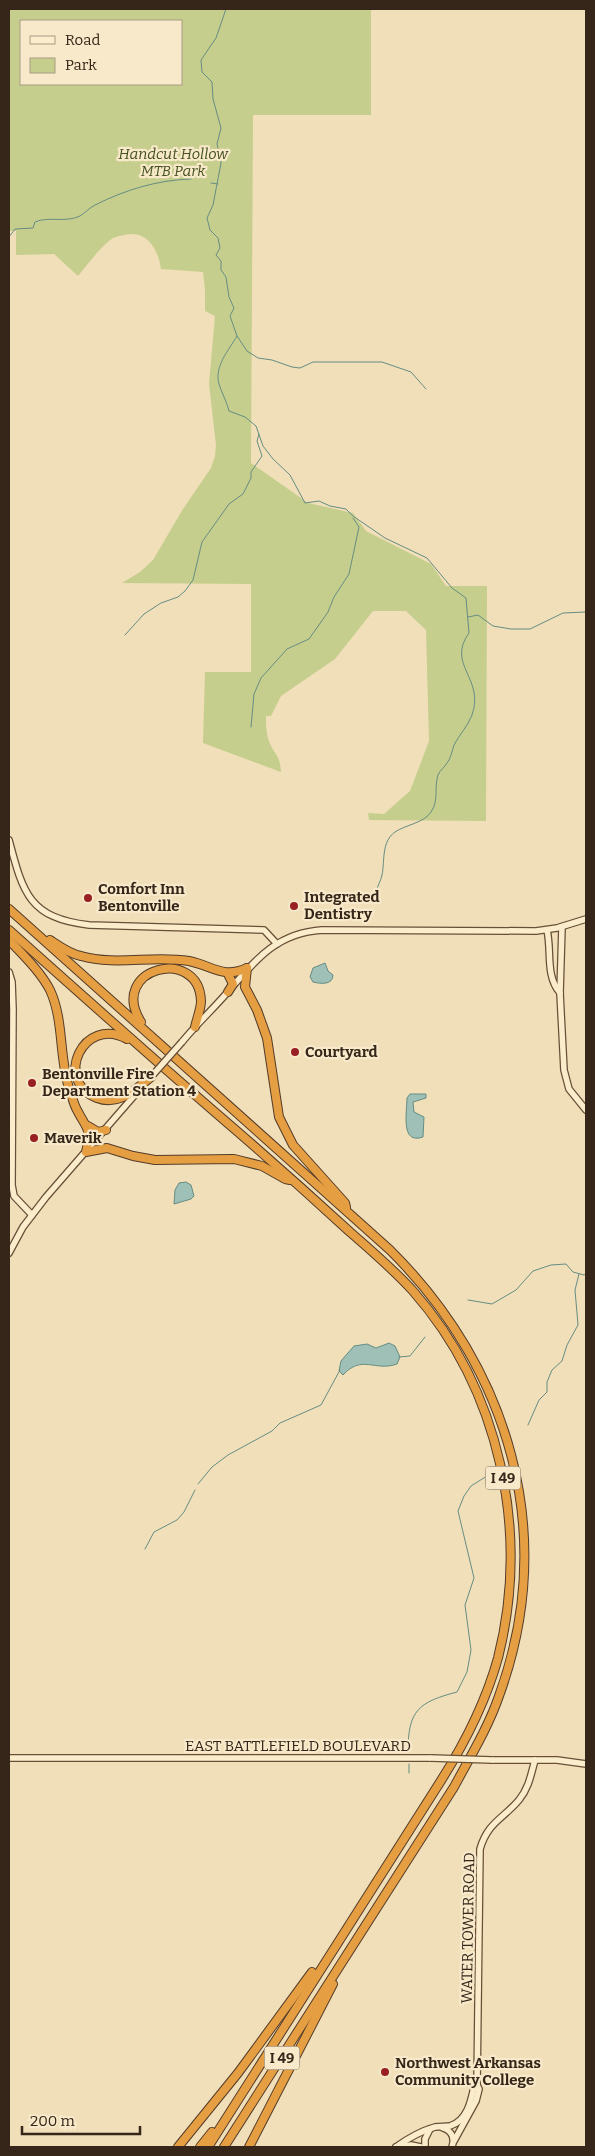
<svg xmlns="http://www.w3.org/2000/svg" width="595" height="2156" font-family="Bitter,serif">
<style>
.green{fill:#c6ce8d;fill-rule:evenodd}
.water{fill:#9ec0b6;stroke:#668d83}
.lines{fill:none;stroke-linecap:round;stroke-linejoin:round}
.stream{stroke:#668d83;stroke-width:1}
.secondary-casing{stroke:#684f37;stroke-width:8}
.highway-casing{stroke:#533c29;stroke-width:10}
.secondary{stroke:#fbedcc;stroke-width:5.5}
.highway{stroke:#e69e43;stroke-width:8}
.secondary-bridge-casing{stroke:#684f37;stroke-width:8;stroke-linecap:butt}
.secondary-bridge{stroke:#fbedcc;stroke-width:5.5}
.poi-dot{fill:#992022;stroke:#f7e9c9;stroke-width:2}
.labels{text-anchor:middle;stroke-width:4.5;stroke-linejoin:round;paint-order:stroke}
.shield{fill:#f7e9c9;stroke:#6f604e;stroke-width:1}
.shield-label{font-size:14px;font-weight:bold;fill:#352619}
.park-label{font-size:15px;font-style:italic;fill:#45521f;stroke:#f7e9c9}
.poi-label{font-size:15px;font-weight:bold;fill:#352619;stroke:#f7e9c9;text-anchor:start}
.street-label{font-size:15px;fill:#352619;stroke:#f7e9c9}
</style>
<rect width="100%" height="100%" fill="#f0dfb9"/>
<path class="green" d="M 9,9 L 371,9 L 371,115 L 253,115 L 251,463 L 308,503 L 353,513 L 366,531 L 431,564 L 446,586 L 487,586 L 486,821 L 369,820 L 368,813 L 384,814 L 410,791 L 429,741 L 426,630 L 406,611 L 373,611 L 335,659 L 281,696 L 271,716 L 266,716 C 266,724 266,733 269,741 C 274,755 280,754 281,772 L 203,743 L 205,672 L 251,672 L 251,584 L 122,583 L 140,572 L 153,560 L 183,509 L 211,468 L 215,456 L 216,445 L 209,384 L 215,316 L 205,311 L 205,289 L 203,272 L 161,269 C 158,249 147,229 124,235 C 119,236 113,237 109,241 C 98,250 88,264 78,276 L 54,254 L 16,255 L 16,231 L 9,231 ZM 21,21 L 181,21 L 181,84 L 21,84 Z"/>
<g class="water">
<path d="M 325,963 L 328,971 L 333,975 C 333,985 321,984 313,982 L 310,977 L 313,968 Z"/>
<path d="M 410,1094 L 426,1094 L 426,1098 L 413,1102 L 414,1112 L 424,1117 L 423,1137 C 400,1145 407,1112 407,1098 Z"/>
<path d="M 186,1182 L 191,1185 L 194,1196 L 191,1199 L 174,1204 L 175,1190 L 179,1183 Z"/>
<path d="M 389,1343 L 395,1346 L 400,1357 L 397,1364 C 375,1372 362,1354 343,1375 L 339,1371 L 341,1361 L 354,1346 L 367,1344 L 376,1348 Z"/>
</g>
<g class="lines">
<g class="stream">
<path d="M 226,9 L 216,38 L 201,60 L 202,72 L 212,82 L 213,99 L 221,128 L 217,144 L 221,163 L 213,205 L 207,218 L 210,230 L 218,238 L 220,248 L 216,255 L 221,261 L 221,270 L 226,277 L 229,297 L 234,308 L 230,316 L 237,336 C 229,350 214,366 219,384 C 222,394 227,402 229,411 L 245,417 L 256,426 L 263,446 L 273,459 L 290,475 L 305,503 L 319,501 L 330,506 L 346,509 L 353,516 L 385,538 L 427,558 L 452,588 L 466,598 L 469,633 C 446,665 485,678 472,715 C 468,726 459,735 454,745 C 452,751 451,758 447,763 C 445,767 440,770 438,775 C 434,787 439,801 431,812 C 424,823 405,825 395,832 C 381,842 385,861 382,875 C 381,881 377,886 376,893"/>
<path d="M 211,183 L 218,184"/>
<path d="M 9,237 L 15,229 L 33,228 L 35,222 C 48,216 66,223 80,216 C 85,213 89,208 95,205 C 125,190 157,180 191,179"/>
<path d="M 237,336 L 247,351 L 258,358 L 272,360 L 292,367 L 300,368 L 313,362 L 382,362 L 411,372 L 426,389"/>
<path d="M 468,617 L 478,615 L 493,626 L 511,629 L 530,629 L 563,613 L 586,612"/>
<path d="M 125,635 L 144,614 L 161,603 L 178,597 L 185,591 L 193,580 L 202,542 L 229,504 L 243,494 L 251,478 L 251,472 L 262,456 L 257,441 L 259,434"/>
<path d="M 251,727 L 254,694 L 261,678 L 287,649 L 309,639 L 328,612 L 334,597 L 349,574 L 359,527 L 353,518"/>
<path d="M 468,1300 L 492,1304 L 516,1290 L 533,1271 L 551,1265 L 566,1264 L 573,1272 L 584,1275 L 586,1274"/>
<path d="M 399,1357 L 410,1356 L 425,1337"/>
<path d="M 528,1425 L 539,1400 L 547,1392 L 547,1382 L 552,1370 L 562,1361 L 567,1345 L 578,1325 L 575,1290 L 579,1274"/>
<path d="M 198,1484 L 212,1467 L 228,1455 L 272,1431 L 280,1423 L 321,1405 L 340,1370"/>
<path d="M 145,1549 L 154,1532 L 177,1520 L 184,1512 L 195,1490"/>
<path d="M 408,1751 C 408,1710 419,1702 457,1692 L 467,1672 L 471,1650 L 465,1605 L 474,1578 L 458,1511 L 464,1496 L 471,1486 L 487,1476"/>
<path d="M 409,1773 L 409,1764"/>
</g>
<defs>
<g id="secondary">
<path d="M 9,840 C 23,893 29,918 89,925 L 264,930 L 277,944"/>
<path d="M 562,927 L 560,993 L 564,1070 L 569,1089 L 586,1110"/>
<path d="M 547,930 C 552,952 545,975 560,993"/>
<path d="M 9,972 L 12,982 L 13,1009 L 12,1185 L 14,1196 L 32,1215"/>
<path d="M 182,1042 C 196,1025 212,1010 226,994 C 254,962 275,933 322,930 L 536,931 L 557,928 L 586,919"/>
<path d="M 9,1253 L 23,1227 L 46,1197 L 140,1089"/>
<path d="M 9,1758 L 431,1758"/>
<path d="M 492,1760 L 557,1760 L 586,1764"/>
<path d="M 443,2128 C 452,2131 455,2138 452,2147"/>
<path d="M 454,2141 L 476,2101 L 479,2089 L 477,2085 L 480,1849 C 488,1822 503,1819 519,1800 C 529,1788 531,1774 535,1760"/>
<path d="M 396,2147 C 407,2139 421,2131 435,2127 C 440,2126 445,2127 450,2126 C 467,2121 471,2101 474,2087 L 477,2085"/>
<path d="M 396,2147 L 411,2145 L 421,2147"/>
<path d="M 425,2147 L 425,2139 L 430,2129"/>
</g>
<g id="highway">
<path d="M 9,909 L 390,1250 C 510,1369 558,1534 499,1696 C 488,1728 470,1757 454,1787 L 224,2147"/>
<path d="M 9,930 C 85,998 161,1066 238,1132 C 276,1165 313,1198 350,1232 C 372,1251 394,1270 413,1291 C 500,1390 530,1531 498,1658 C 486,1701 466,1741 442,1779 L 208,2147"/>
<path d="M 9,940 C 23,955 40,971 50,990 C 64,1020 59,1057 69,1088 C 72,1095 73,1103 77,1110 C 87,1130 92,1127 86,1152 L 107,1148 L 133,1156 L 155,1160 L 234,1159 L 262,1166 L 285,1179 L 290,1180"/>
<path d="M 50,940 C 59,946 70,954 81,956 C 116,966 153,955 189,961 C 213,966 223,979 247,968"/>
<path d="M 247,968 L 245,987 L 257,1010 L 267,1038 L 279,1117 L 293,1145 L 345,1203 L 346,1207"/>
<path d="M 228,974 L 233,984 L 228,992"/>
<path d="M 141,1022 C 107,968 199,945 201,1001 C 201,1009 197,1018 195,1027"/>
<path d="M 127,1039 C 83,1015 53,1081 97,1098 C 105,1101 114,1101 123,1097 C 133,1093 142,1084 151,1077"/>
<path d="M 88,1126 L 98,1132 L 106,1130"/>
<path d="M 178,2147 L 238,2073 L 312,1972"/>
<path d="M 200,2147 L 212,2132"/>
<path d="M 249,2147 L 333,1984"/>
</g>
</defs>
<use href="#secondary" class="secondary-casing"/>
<use href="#highway" class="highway-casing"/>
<use href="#secondary" class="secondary"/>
<use href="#highway" class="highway"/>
<defs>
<g id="secondary-bridge">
<path d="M 151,1077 L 182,1042"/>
<path d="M 431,1758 L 492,1760"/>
</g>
</defs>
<use href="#secondary-bridge" class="secondary-bridge-casing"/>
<use href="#secondary-bridge" class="secondary-bridge"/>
</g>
<g class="poi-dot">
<circle cx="88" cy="898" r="5"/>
<circle cx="294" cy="906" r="5"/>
<circle cx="295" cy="1052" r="5"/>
<circle cx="32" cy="1083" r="5"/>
<circle cx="34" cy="1138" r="5"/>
<circle cx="385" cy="2072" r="5"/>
</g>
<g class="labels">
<g class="shield">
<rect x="485.5" y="1466.5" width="35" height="23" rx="4"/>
<rect x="264.5" y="2046.5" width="35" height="23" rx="4"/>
</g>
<g class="shield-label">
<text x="503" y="1483">I 49</text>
<text x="282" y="2063">I 49</text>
</g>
<g class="park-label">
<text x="173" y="159">Handcut Hollow<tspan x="173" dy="17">MTB Park</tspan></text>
</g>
<g class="poi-label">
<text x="98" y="894">Comfort Inn<tspan x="98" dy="17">Bentonville</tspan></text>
<text x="304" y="902">Integrated<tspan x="304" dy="17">Dentistry</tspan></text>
<text x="305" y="1057">Courtyard</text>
<text x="42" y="1079">Bentonville Fire<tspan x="42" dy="17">Department Station 4</tspan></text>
<text x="44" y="1143">Maverik</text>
<text x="395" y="2068">Northwest Arkansas<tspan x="395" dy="17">Community College</tspan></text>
</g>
<g class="street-label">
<text x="298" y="1751">EAST BATTLEFIELD BOULEVARD</text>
<text transform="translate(468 1928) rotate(-89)" y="5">WATER TOWER ROAD</text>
</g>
</g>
<rect width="595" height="2156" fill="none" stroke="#352619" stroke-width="20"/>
<rect x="20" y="20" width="162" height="65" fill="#f7e9c9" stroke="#a99b83"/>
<rect x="30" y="36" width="25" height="8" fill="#fbedcc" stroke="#a99b83"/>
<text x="65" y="45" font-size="15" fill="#352619">Road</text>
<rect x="30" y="58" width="25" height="15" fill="#c6ce8d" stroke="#a99b83"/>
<text x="65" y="70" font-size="15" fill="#352619">Park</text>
<path d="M22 2126v8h118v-8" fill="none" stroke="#352619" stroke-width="2.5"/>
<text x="30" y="2126" font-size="15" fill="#352619" stroke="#f7e9c9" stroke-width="4" paint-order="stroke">200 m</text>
</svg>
